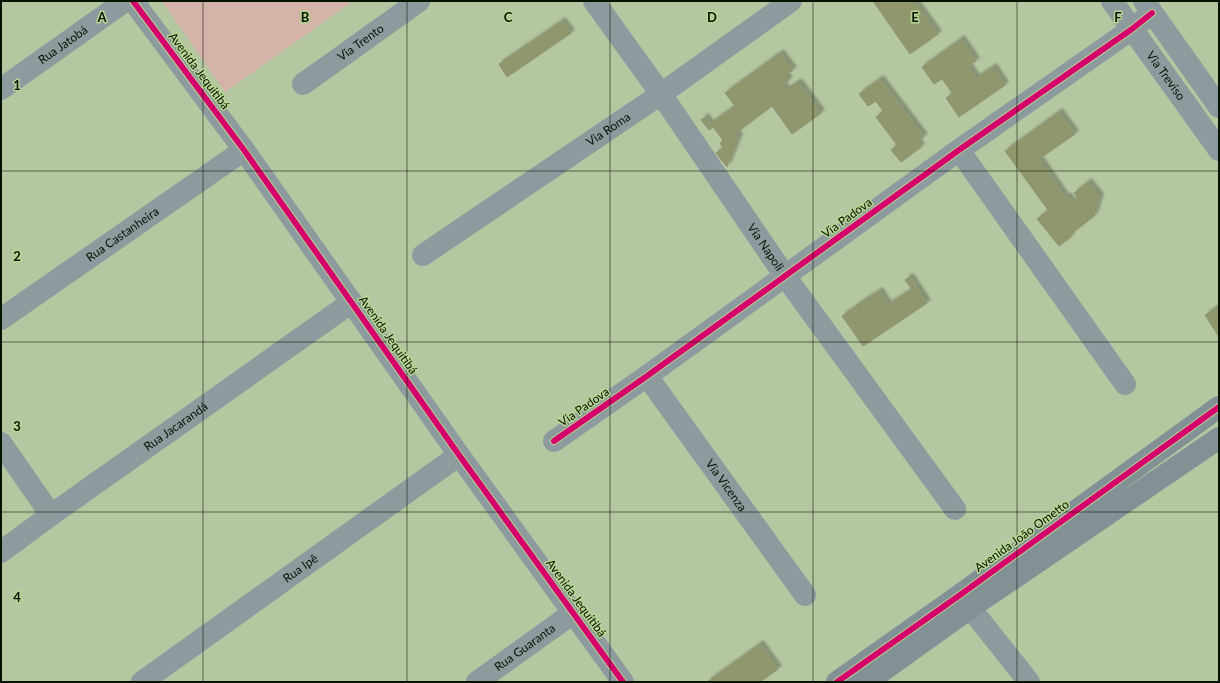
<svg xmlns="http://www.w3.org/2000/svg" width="1220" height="683" font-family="Lato,sans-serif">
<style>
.green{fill:#d4b3a8}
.building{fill:#90976d;stroke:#8c9475;filter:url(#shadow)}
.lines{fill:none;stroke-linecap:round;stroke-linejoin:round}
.street{stroke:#8d9a9e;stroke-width:22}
.secondary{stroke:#829196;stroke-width:22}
.cycleway-casing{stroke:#b6d692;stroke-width:8}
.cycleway{stroke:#d6006c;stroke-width:6}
.grid{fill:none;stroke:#081200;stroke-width:1;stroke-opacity:0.55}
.labels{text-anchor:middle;stroke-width:3;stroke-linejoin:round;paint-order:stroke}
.street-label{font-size:12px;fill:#081200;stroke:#b6d692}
.grid-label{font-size:13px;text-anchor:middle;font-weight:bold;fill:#081200;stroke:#b6d692;stroke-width:3;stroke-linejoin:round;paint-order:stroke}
</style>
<defs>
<filter id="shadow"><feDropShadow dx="3.5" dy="-3.5" stdDeviation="1" flood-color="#0004"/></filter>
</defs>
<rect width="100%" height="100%" fill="#b5c7a1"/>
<path class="green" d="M 162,1 L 353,1 L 225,92 Z"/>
<g class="building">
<path d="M 873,1 L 914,1 L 938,34 L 910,54 Z"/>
<path d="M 562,21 L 571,33 L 507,77 L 499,64 Z"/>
<path d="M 961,39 L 976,61 L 968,66 L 976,78 L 993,67 L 1005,85 L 959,117 L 946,98 L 953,94 L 942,79 L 934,84 L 922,67 Z"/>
<path d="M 780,53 L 793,70 L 785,75 L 789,80 L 783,85 L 786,90 L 798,82 L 821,113 L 792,134 L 772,106 L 736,133 L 739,137 L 727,167 L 716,153 L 723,148 L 720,143 L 723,140 L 713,127 L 709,130 L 701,120 L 705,117 L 710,124 L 735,106 L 725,93 Z"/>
<path d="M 880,79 L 924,137 L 917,141 L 921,147 L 901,162 L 891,150 L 897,145 L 876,117 L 883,111 L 876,101 L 868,106 L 859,94 Z"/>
<path d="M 1059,112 L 1075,134 L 1039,159 L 1065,197 L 1048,210 L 1005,151 Z"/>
<path d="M 1088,182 L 1100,197 L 1094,216 L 1070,235 L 1071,237 L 1059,246 L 1037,219 L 1067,196 L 1072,202 L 1078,198 L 1074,193 Z"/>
<path d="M 910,277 L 927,303 L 863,346 L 842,316 L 879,291 L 888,305 L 912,289 L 905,280 Z"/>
<path d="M 870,297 L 881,313 L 868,322 L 857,305 Z"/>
<path d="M 1219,306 L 1219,337 L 1205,315 Z"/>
<path d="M 760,644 L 778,669 L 760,682 L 707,682 Z"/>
</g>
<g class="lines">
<g class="street">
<path d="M 133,1 L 244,150 L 459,455 L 623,682"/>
<path id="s1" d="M 594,1 L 661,94 L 785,276 L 955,509"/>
<path id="s2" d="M 1112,1 L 1219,150"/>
<path d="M 1144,1 L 1219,107"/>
<path id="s3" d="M 303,84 L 419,1"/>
<path id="s4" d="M 1,89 L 125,1"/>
<path d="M 959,150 L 1125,384"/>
<path id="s5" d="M 423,255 L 661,94 L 791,1"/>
<path id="s6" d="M 1,319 L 244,150"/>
<path id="s7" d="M 647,376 L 805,595"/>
<path d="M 554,441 L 647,376 L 959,150 L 1132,29 L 1152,13"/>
<path d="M 1,443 L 51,515"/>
<path id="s8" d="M 1,552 L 51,515 L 352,302"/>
<path d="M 960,595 L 1029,682"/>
<path id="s9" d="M 142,682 L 459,455"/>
<path id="s10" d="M 477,682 L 573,613"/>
</g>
<g class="secondary">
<path d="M 837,682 L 960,595 L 1219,407"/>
<path d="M 867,682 L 970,608 L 1219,438"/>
</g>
<defs>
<g id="cycleway">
<path d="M 133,1 L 244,150 L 459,455 L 623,682"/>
<path d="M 554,441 L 647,376 L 959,150 L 1132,29 L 1152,13"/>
<path d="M 837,682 L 960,595 L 1219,407"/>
</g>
</defs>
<use href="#cycleway" class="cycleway-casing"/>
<use href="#cycleway" class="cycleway"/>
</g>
<path class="grid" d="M 203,1 L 203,682M 407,1 L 407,682M 610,1 L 610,682M 813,1 L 813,682M 1017,1 L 1017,682M 1,171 L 1219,171M 1,342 L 1219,342M 1,512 L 1219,512"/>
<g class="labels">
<g class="street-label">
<text dy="4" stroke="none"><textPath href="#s3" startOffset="71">Via Trento</textPath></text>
<text dy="4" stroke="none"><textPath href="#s4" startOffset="76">Rua Jatobá</textPath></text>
<text transform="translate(199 71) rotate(53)" y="4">Avenida Jequitibá</text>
<text dy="4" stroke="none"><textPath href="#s2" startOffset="92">Via Treviso</textPath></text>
<text dy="4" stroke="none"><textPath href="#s5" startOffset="224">Via Roma</textPath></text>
<text transform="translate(847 218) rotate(-36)" y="4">Via Padova</text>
<text dy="4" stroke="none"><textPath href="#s6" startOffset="148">Rua Castanheira</textPath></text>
<text dy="4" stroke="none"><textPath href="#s1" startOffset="300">Via Napoli</textPath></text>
<text transform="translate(388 335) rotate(55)" y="4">Avenida Jequitibá</text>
<text transform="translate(584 407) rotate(-35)" y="4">Via Padova</text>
<text dy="4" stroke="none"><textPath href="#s8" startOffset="215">Rua Jacarandá</textPath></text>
<text dy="4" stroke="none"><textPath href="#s7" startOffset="135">Via Vicenza</textPath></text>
<text transform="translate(1022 536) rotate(-36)" y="4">Avenida João Ometto</text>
<text dy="4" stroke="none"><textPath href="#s9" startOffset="195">Rua Ipê</textPath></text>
<text transform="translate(576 598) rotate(54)" y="4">Avenida Jequitibá</text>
<text dy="4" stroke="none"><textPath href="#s10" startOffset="59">Rua Guaranta</textPath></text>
</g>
</g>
<g class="grid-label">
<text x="102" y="22">A</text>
<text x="305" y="22">B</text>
<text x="508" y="22">C</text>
<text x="712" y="22">D</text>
<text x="915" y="22">E</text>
<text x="1118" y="22">F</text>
<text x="17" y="90">1</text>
<text x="17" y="261">2</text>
<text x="17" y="431">3</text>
<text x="17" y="602">4</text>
</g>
<rect width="1220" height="683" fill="none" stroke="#081200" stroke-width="4"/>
</svg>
